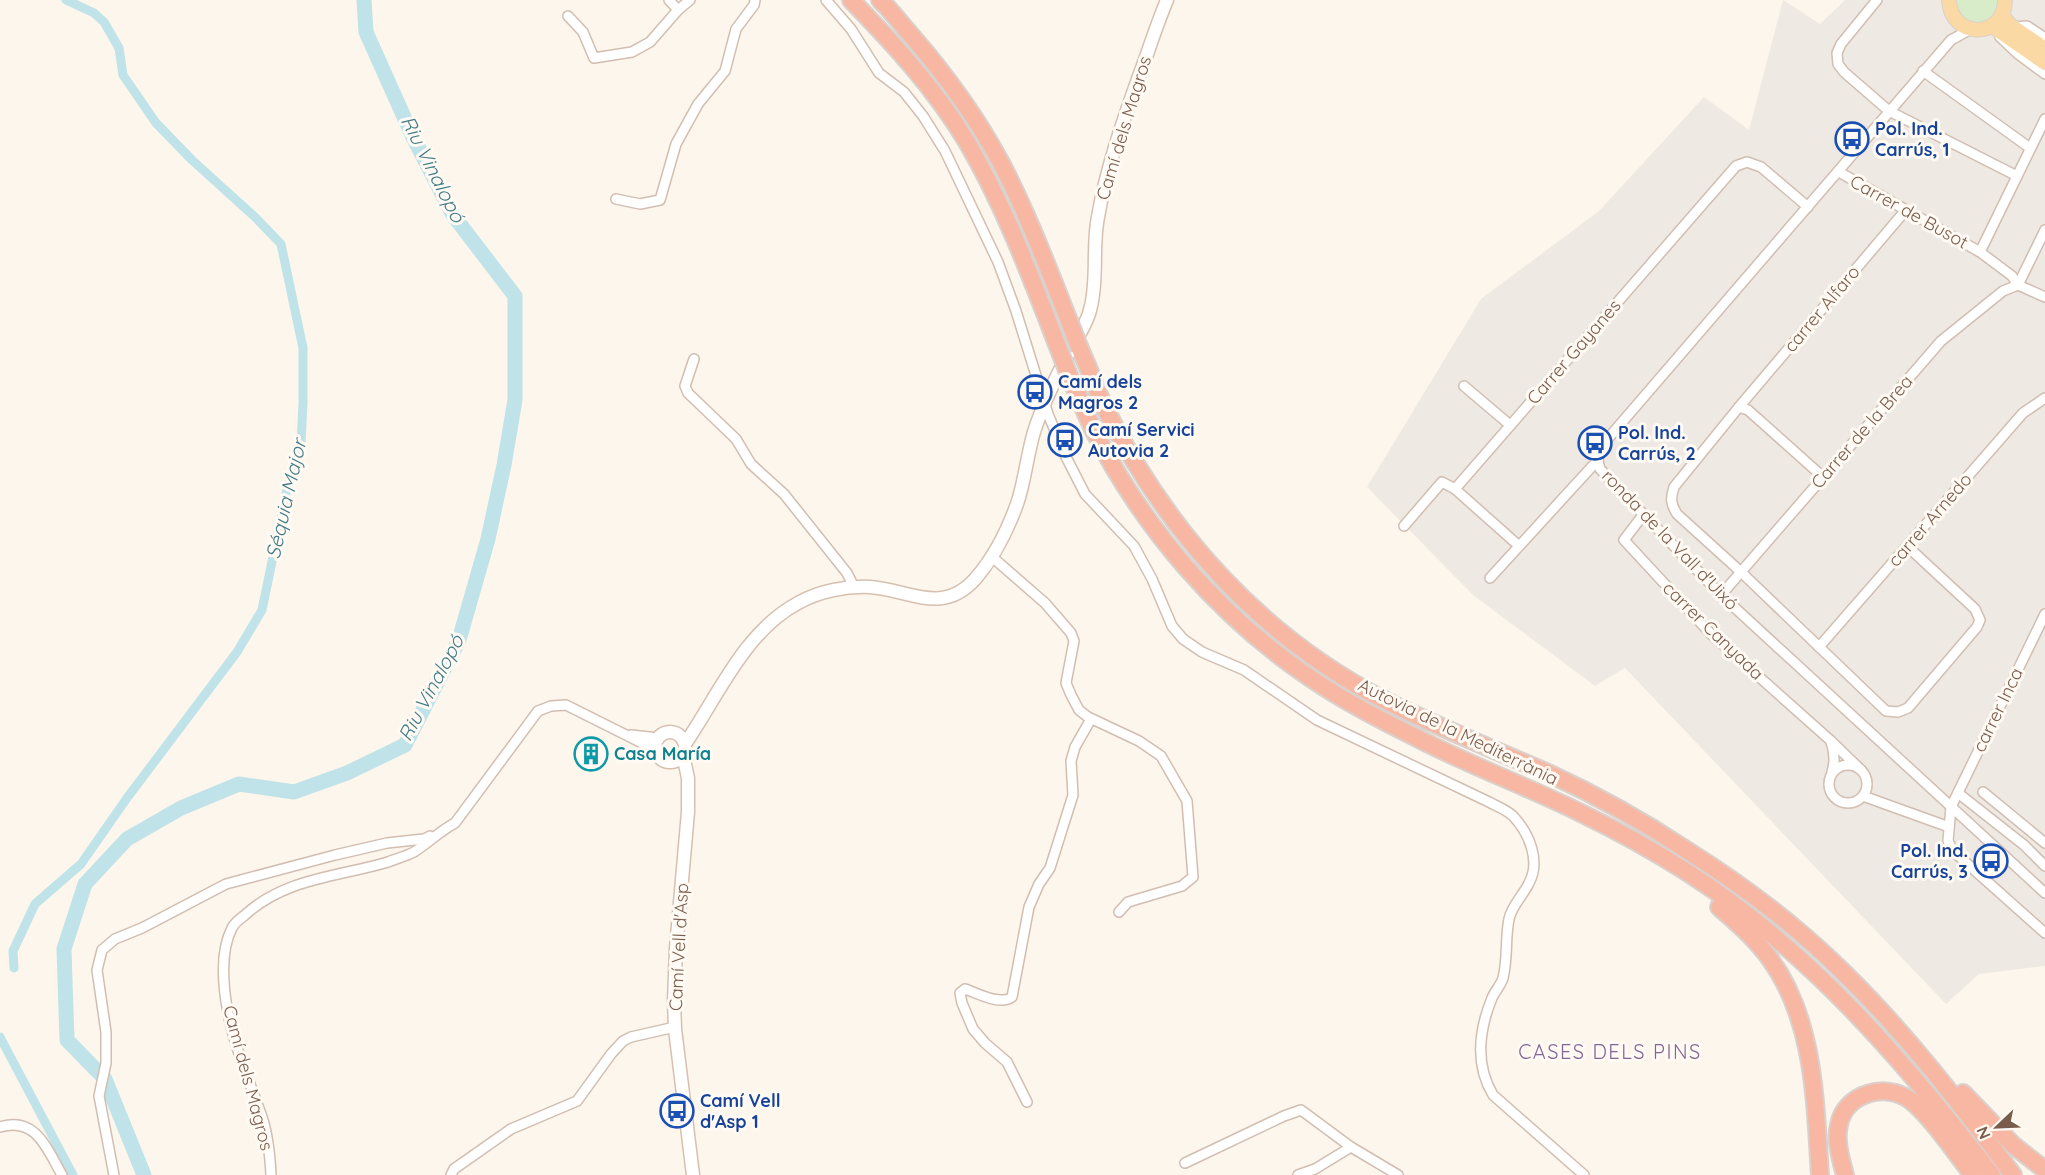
<svg xmlns="http://www.w3.org/2000/svg" width="2045" height="1175" font-family="Quicksand,sans-serif">
<style>
.industrial{fill:#efe9e4}
.garden{fill:#d8ecc9}
.lines{fill:none;stroke-linecap:round;stroke-linejoin:round}
.canal{stroke:#bfe3e8;stroke-width:9}
.river{stroke:#bfe3e8;stroke-width:15}
.street-casing{stroke:#d1beb0;stroke-width:12}
.secondary-casing{stroke:#d6c0b0;stroke-width:15}
.primary-casing{stroke:#dad1cd;stroke-width:16}
.highway-casing{stroke:#dad1cd;stroke-width:20}
.street{stroke:#fff;stroke-width:9}
.secondary{stroke:#fff;stroke-width:12}
.primary{stroke:#fbd9a5;stroke-width:14}
.highway{stroke:#f7b7a3;stroke-width:16}
.highway-bridge-casing{stroke:#dad1cd;stroke-width:20;stroke-linecap:butt}
.highway-bridge{stroke:#f7b7a3;stroke-width:16}
.labels{text-anchor:middle;stroke-width:6;stroke-linejoin:round;paint-order:stroke}
.street-label{font-size:18px;fill:#7a5c4d;stroke:#fffaf3}
.transit-label{font-size:18px;font-weight:bold;fill:#164399;stroke:#fffaf3;text-anchor:start}
.culture-label{font-size:18px;font-weight:bold;fill:#0d838f;stroke:#fffaf3;text-anchor:start}
.water-label{font-size:20px;font-style:italic;fill:#437c86;stroke:#fffaf3}
.neighbourhood-label{font-size:20px;letter-spacing:1.5px;fill:#846695;stroke:#fffaf3}
</style>
<rect width="100%" height="100%" fill="#fdf6ec"/>
<path class="industrial" d="M 1783,0 L 1820,24 L 1845,0 L 2045,0 L 2045,966 L 1979,974 L 1946,1004 L 1625,668 L 1595,686 L 1473,595 L 1367,487 L 1481,299 L 1599,211 L 1704,97 L 1749,130 Z"/>
<path class="garden" d="M 1955,0 L 1999,0 C 1998,15 1990,21 1977,26 L 1958,16 Z"/>
<g class="lines">
<g class="canal">
<path d="M 14,968 L 13,951 L 35,904 L 81,864 L 127,798 L 237,652 L 262,610 L 287,489 L 301,444 L 303,403 L 303,348 L 281,244 L 256,218 L 192,160 L 156,123 L 123,75 L 119,48 L 104,22 L 94,13 L 66,0"/>
<path d="M 0,1037 L 73,1175"/>
</g>
<path class="river" d="M 144,1175 L 105,1079 L 67,1040 L 64,949 L 85,884 L 127,839 L 181,808 L 239,784 L 294,792 L 347,773 L 405,745 L 459,640 L 488,539 L 504,465 L 515,400 L 515,296 L 453,215 L 413,137 L 366,32 L 364,0"/>
<defs>
<g id="street">
<path d="M 669,0 L 678,10 L 690,0"/>
<path d="M 826,0 L 851,29 L 879,73 L 904,92 L 923,116 L 945,151 L 998,262 L 1016,311 L 1048,414 L 1065,455 L 1085,494 L 1134,546 L 1152,579 L 1172,626 L 1183,639 L 1202,652 L 1244,670 L 1317,720 L 1489,802 C 1496,806 1507,810 1513,816 C 1529,833 1541,861 1529,883 C 1524,894 1511,907 1509,919 C 1505,938 1508,959 1503,978 C 1501,985 1495,991 1492,998 C 1479,1030 1475,1065 1493,1095 L 1584,1175"/>
<path d="M 1877,0 L 1841,44 L 1837,53 L 1838,64 L 1844,72 L 1889,111 L 2017,176"/>
<path d="M 568,16 L 583,32 L 594,58 L 632,52 L 650,42 L 678,10"/>
<path d="M 2014,27 L 2027,26 L 2045,38"/>
<path d="M 1971,29 L 1951,40 L 1605,442 C 1599,452 1596,458 1600,469 L 1721,595 L 2045,893"/>
<path d="M 2000,37 L 2018,54 L 2045,74"/>
<path d="M 1923,71 L 2030,148"/>
<path d="M 1839,172 L 1980,252 L 2012,276 L 2018,285 L 2045,297"/>
<path d="M 616,199 L 640,204 L 660,200 L 676,144 L 698,104 L 725,71 L 736,29 L 754,5 L 755,0"/>
<path d="M 1980,252 L 2045,119"/>
<path d="M 2018,285 L 2045,230"/>
<path d="M 694,359 L 685,386 L 688,393 L 736,439 L 751,464 L 784,494 L 847,573 L 854,587"/>
<path d="M 1464,386 L 1510,425"/>
<path d="M 1739,407 L 1905,211"/>
<path d="M 1823,477 L 1748,410 L 1739,407 L 1674,487 C 1670,499 1671,504 1677,514 L 1741,572 L 1886,711 L 1898,712 L 1908,708 L 1977,627 L 1980,620 L 1975,609 L 1907,546"/>
<path d="M 1455,489 L 1518,545"/>
<path d="M 1643,515 L 1624,540 L 1711,634 L 1830,740 L 1861,770"/>
<path d="M 1404,526 L 1442,482 L 1455,489 L 1736,166 L 1747,162 L 1761,167 L 1808,207"/>
<path d="M 991,556 L 1045,603 L 1071,633 L 1074,641 L 1066,683 L 1071,695 L 1079,710 L 1088,717 L 1139,741 L 1161,756 L 1187,801 L 1193,877 L 1182,886 L 1128,902 L 1119,912"/>
<path d="M 1490,578 L 1597,461"/>
<path d="M 1721,595 L 1941,341 L 2003,291 L 2018,285"/>
<path d="M 2045,614 L 1951,807 L 1948,841 L 1953,851 L 2045,933"/>
<path d="M 1819,647 L 2023,413 L 2045,398"/>
<path d="M 631,735 L 658,738"/>
<path d="M 1831,742 C 1835,753 1835,762 1832,772"/>
<circle cx="1848" cy="784" r="19"/>
<path d="M 1983,792 L 2045,843"/>
<path d="M 1958,793 L 2024,845 L 2045,866"/>
<path d="M 1863,796 L 1949,827"/>
<path d="M 1027,1102 L 1007,1062 L 985,1043 L 973,1029 L 962,1003 L 960,993 L 965,989 C 977,993 1000,1006 1012,997 L 1029,907 L 1039,884 L 1050,868 L 1073,795 L 1071,761 L 1075,747 L 1091,719"/>
<path d="M 0,1127 C 36,1116 47,1149 62,1175"/>
<path d="M 1185,1163 L 1284,1116 L 1301,1110 L 1351,1147"/>
<path d="M 114,1175 L 99,1096 L 106,1063 L 106,1032 L 97,970 L 102,950 L 115,939 L 142,928 L 226,884 L 335,855 L 387,843 L 424,839 L 430,836"/>
<path d="M 271,1175 C 270,1155 268,1135 262,1117 C 250,1082 235,1049 228,1013 C 223,987 220,951 232,928 C 235,922 240,919 245,915 C 285,878 338,877 388,862 C 396,859 406,856 414,852 C 428,843 440,831 455,823 L 538,711 L 551,706 L 566,705 L 656,750"/>
<path d="M 451,1175 L 454,1169 L 511,1129 L 577,1101 L 611,1054 L 623,1041 L 631,1037 L 675,1027"/>
<path d="M 1298,1175 L 1315,1169 L 1351,1147 L 1398,1175"/>
</g>
<g id="secondary">
<circle cx="670" cy="747" r="15"/>
<path d="M 685,744 C 718,696 744,632 798,603 C 819,591 846,586 870,587 C 910,590 943,616 976,578 C 994,557 1008,529 1017,504 C 1025,481 1027,455 1034,432 C 1043,403 1056,377 1070,350 C 1078,336 1088,322 1091,306 C 1098,277 1092,246 1098,217 C 1106,170 1122,124 1138,79 C 1148,53 1156,26 1167,0"/>
<path d="M 683,755 L 688,778 L 688,812 L 676,948 L 674,1001 L 675,1029 L 693,1175"/>
</g>
<g id="primary">
<path d="M 1949,0 C 1951,40 2005,39 2005,0"/>
<path d="M 2002,15 L 2010,25 L 2045,49"/>
<path d="M 1992,26 L 2045,63"/>
</g>
<g id="highway">
<path d="M 851,0 C 893,43 936,90 967,142 C 1005,207 1031,277 1058,347"/>
<path d="M 880,0 C 891,10 900,23 910,34 C 945,74 977,118 1002,165 C 1028,215 1048,268 1069,321"/>
<path d="M 1080,349 C 1089,368 1096,389 1105,408 C 1167,532 1260,636 1384,700 C 1437,727 1493,749 1548,773 C 1596,795 1644,822 1688,851 C 1742,885 1794,924 1840,969 C 1904,1031 1960,1103 2013,1175"/>
<path d="M 1070,378 C 1078,395 1085,412 1093,429 C 1142,527 1219,616 1309,677 C 1345,702 1385,722 1423,741 C 1476,768 1531,788 1583,814 C 1618,831 1654,851 1687,872 C 1809,950 1905,1062 1992,1175"/>
<path d="M 1719,907 C 1737,923 1756,939 1770,959 C 1815,1021 1815,1102 1820,1175"/>
<path d="M 1963,1093 L 2013,1145 L 2045,1170"/>
<path d="M 1845,1175 C 1841,1160 1835,1140 1839,1125 C 1845,1093 1886,1082 1910,1100 C 1930,1115 1956,1154 1973,1175"/>
</g>
</defs>
<use href="#street" class="street-casing"/>
<use href="#secondary" class="secondary-casing"/>
<use href="#primary" class="primary-casing"/>
<use href="#highway" class="highway-casing"/>
<use href="#street" class="street"/>
<use href="#secondary" class="secondary"/>
<use href="#primary" class="primary"/>
<use href="#highway" class="highway"/>
<defs>
<g id="highway-bridge">
<path d="M 1069,321 L 1080,349"/>
<path d="M 1058,347 L 1070,378"/>
</g>
</defs>
<use href="#highway-bridge" class="highway-bridge-casing"/>
<use href="#highway-bridge" class="highway-bridge"/>
</g>
<defs>
<symbol id="bus-ring" viewBox="-11 -11 22 22"><circle r="9.5" fill="#fffaf3" stroke="#1a4fb4" stroke-width="1.5"/><path d="M-5-6H5V4H4V6H2V4H-2V6H-4V4H-5ZM-3.5-4V0h7V-4ZM-3.5 1.2v1.5H-2V1.2ZM2 1.2v1.5H3.5V1.2Z" fill="#1a4fb4"/></symbol>
<symbol id="building-ring" viewBox="-11 -11 22 22"><circle r="9.5" fill="#fffaf3" stroke="#0f9aa8" stroke-width="1.5"/><path d="M-4-6H4V6H1V3H-1V6H-4ZM-2.5-4.3h1.7v1.8h-1.7ZM.8-4.3h1.7v1.8H.8ZM-2.5-1h1.7V.8h-1.7ZM.8-1h1.7V.8H.8Z" fill="#0f9aa8"/></symbol>
</defs>
<g fill-rule="evenodd">
<use href="#bus-ring" x="1833" y="120" width="38" height="38"/>
<use href="#bus-ring" x="1016" y="373" width="38" height="38"/>
<use href="#bus-ring" x="1046" y="421" width="38" height="38"/>
<use href="#bus-ring" x="1576" y="424" width="38" height="38"/>
<use href="#building-ring" x="572" y="735" width="38" height="38"/>
<use href="#bus-ring" x="1972" y="842" width="38" height="38"/>
<use href="#bus-ring" x="658" y="1092" width="38" height="38"/>
</g>
<g class="labels">
<g class="street-label">
<text transform="translate(1124 128) rotate(-73)" y="6">Camí dels Magros</text>
<text transform="translate(1909 212) rotate(29)" y="6">Carrer de Busot</text>
<text transform="translate(1822 309) rotate(-50)" y="6">carrer Alfaro</text>
<text transform="translate(1574 352) rotate(-49)" y="6">Carrer Gayanes</text>
<text transform="translate(1862 432) rotate(-49)" y="6">Carrer de la Brea</text>
<text transform="translate(1930 520) rotate(-49)" y="6">carrer Arnedo</text>
<text transform="translate(1670 540) rotate(46)" y="6">ronda de la Vall d'Uixó</text>
<text transform="translate(1713 631) rotate(44)" y="6">carrer Canyada</text>
<text transform="translate(1998 710) rotate(-64)" y="6">carrer Inca</text>
<text transform="translate(1458 732) rotate(26)" y="6">Autovia de la Mediterrània</text>
<text transform="translate(679 947) rotate(-87)" y="6">Camí Vell d'Asp</text>
<text transform="translate(248 1078) rotate(75)" y="6">Camí dels Magros</text>
</g>
<g class="transit-label">
<text x="1875" y="135">Pol. Ind.<tspan x="1875" dy="21">Carrús, 1</tspan></text>
<text x="1058" y="388">Camí dels<tspan x="1058" dy="21">Magros 2</tspan></text>
<text x="1088" y="436">Camí Servici<tspan x="1088" dy="21">Autovia 2</tspan></text>
<text x="1618" y="439">Pol. Ind.<tspan x="1618" dy="21">Carrús, 2</tspan></text>
<text x="1968" y="857" text-anchor="end">Pol. Ind.<tspan x="1968" dy="21">Carrús, 3</tspan></text>
<text x="700" y="1107">Camí Vell<tspan x="700" dy="21">d'Asp 1</tspan></text>
</g>
<g class="culture-label">
<text x="614" y="760">Casa María</text>
</g>
<g class="water-label">
<text transform="translate(433 169) rotate(63)" y="7">Riu Vinalopó</text>
<text transform="translate(286 499) rotate(-77)" y="7">Séquia Major</text>
<text transform="translate(431 688) rotate(-62)" y="7">Riu Vinalopó</text>
</g>
<g class="neighbourhood-label">
<text x="1610" y="1059">CASES DELS PINS</text>
</g>
</g>
<g transform="translate(1997 1127) rotate(247)" stroke="#fffaf3" stroke-width="4.5" paint-order="stroke">
<path d="M0-4.5L10 22L0 15L-10 22Z" fill="#7a5c4d"/>
<text y="-9" font-size="16" font-weight="bold" text-anchor="middle" fill="#7a5c4d">N</text>
</g>
</svg>
